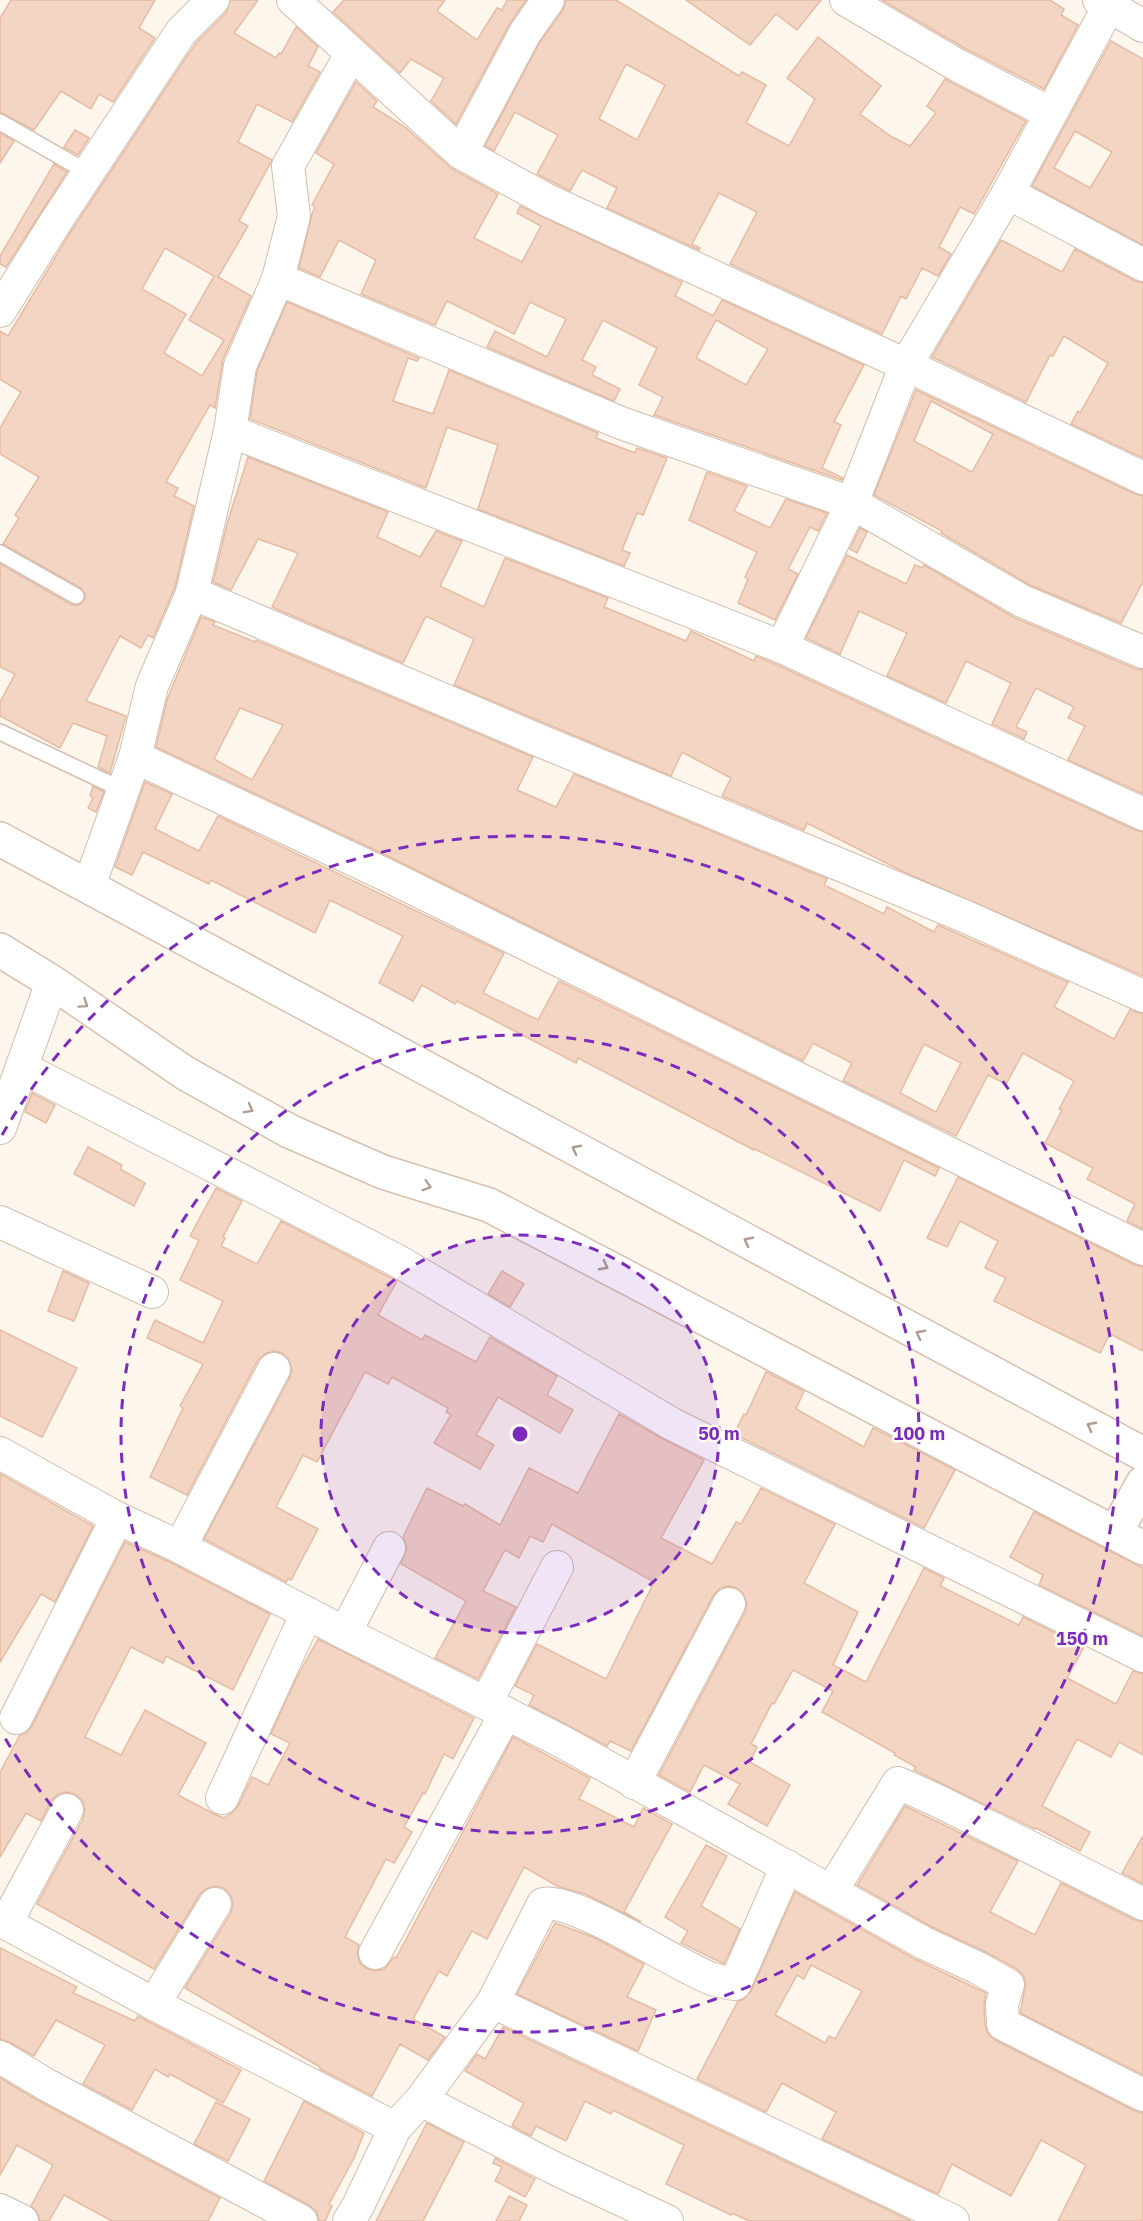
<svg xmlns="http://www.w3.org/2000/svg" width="1143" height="2221" font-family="'IBM Plex Sans',sans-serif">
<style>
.building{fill:#f3d5c3;stroke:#e6bba3;stroke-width:1.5;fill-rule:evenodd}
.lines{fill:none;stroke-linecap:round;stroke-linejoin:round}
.lane-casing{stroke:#d1beb0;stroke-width:18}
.street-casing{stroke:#d1beb0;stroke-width:34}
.secondary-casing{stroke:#d6c0b0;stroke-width:36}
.lane{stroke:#fff;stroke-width:15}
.street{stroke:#fff;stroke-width:32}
.secondary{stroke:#fff;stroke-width:33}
.oneway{stroke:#af9d94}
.ring{fill:none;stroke:#7b2cbf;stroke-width:3;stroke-dasharray:10 8}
.centre{fill:#7b2cbf;stroke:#fffaf3;stroke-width:3}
.ring-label{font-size:18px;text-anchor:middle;font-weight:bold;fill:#7b2cbf;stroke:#fffaf3;stroke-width:5;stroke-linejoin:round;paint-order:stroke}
</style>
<rect width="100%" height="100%" fill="#fdf6ec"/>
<g class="building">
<path d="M 11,0 L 155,0 L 139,28 L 155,38 L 113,102 L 99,94 L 91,109 L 61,91 L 34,130 L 0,112 L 0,18 Z"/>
<path d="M 230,0 L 258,0 L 234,33 L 276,58 L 279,53 L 281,54 L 296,27 L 318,47 L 308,66 L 320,72 L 292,122 L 257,104 L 238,142 L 272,160 L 239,221 L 248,226 L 218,277 L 251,296 L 223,359 L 215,408 L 210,405 L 166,482 L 178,488 L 174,496 L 194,506 L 175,587 L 153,638 L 148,635 L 141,648 L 120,636 L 86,701 L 126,716 L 110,773 L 98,767 L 107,736 L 73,723 L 60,748 L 0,716 L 0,702 L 15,674 L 0,667 L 0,564 L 72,605 L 80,605 L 86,597 L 81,588 L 3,544 L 19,518 L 15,515 L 39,477 L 0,454 L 0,428 L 21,392 L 0,379 L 0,331 L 8,336 L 70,233 L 187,56 L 197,42 L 226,13 ZM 165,248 L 214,276 L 189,320 L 224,340 L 202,376 L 164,353 L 186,314 L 142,289 Z"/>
<path d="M 344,0 L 445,0 L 437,11 L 477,40 L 497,8 L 502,10 L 507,0 L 526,0 L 509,25 L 456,124 L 431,101 L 444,78 L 411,59 L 400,73 L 333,12 Z"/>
<path d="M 566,0 L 616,0 L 739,76 L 742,72 L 766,85 L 746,123 L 789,146 L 815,99 L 787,78 L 818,37 L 881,86 L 860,114 L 892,137 L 910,146 L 936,113 L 927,106 L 945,79 L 1026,121 L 974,214 L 960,207 L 939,247 L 951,254 L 938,276 L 922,268 L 906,299 L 901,296 L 882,334 L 730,264 L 757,212 L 719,193 L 692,244 L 700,248 L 699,250 L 607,208 L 617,188 L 582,170 L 570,191 L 537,174 L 558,135 L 515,112 L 494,151 L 485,146 L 540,42 L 563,10 ZM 626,64 L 665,85 L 637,140 L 599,119 Z"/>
<path d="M 686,0 L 821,0 L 797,30 L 776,14 L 750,45 Z"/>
<path d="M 882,0 L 1050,0 L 1064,9 L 1061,15 L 1078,25 L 1044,89 L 966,49 Z"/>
<path d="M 1111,41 L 1143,59 L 1143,245 L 1032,186 ZM 1075,131 L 1112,152 L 1090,188 L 1054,168 Z"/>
<path d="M 356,82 L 377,101 L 373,107 L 405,127 L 452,169 L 498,194 L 474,238 L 522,262 L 541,226 L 517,213 L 520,206 L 682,282 L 675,296 L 713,316 L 722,300 L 864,365 L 834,422 L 841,425 L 822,468 L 843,478 L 842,480 L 654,415 L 663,397 L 639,385 L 657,348 L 603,320 L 582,360 L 596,367 L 592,375 L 620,389 L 614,401 L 487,347 L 495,331 L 547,357 L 566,319 L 530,302 L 514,334 L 447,301 L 435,325 L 361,294 L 376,260 L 339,240 L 320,277 L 299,268 L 312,214 L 315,207 L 312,205 L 334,164 L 316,153 ZM 716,320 L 768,349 L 746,385 L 696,358 Z"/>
<path d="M 75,130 L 89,138 L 78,155 L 64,147 Z"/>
<path d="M 0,133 L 14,141 L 0,163 Z"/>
<path d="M 54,164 L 67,172 L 6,267 L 0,264 L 0,256 Z"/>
<path d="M 1001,240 L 1062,272 L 1075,249 L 1135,281 L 1143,283 L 1143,458 L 1071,424 L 1078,411 L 1080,413 L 1108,363 L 1064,336 L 1053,356 L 1050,355 L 1026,402 L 932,357 Z"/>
<path d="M 287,302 L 419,358 L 417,361 L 408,358 L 393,401 L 433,414 L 449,370 L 598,433 L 596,438 L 635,453 L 637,448 L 667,458 L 643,515 L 637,513 L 622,550 L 630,553 L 624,566 L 478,509 L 498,445 L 447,427 L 426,488 L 250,419 L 257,371 Z"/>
<path d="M 916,390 L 1135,494 L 1143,496 L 1143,582 L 1121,623 L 1030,585 L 941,533 L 942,531 L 874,495 ZM 931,401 L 993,434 L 972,472 L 914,441 Z"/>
<path d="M 248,457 L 388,512 L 377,537 L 420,557 L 436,531 L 462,541 L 440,586 L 484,607 L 505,558 L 608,598 L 604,607 L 686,641 L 691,631 L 754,661 L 756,656 L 775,664 L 1135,830 L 1143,832 L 1143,976 L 906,873 L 807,823 L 804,830 L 722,796 L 731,778 L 682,752 L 671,776 L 454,685 L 474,639 L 426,616 L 403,663 L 272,607 L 298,553 L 258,539 L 231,590 L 213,582 L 227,524 Z"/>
<path d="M 707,472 L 747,486 L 734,511 L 770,528 L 786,499 L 827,513 L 818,531 L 810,527 L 788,569 L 798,574 L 775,620 L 738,603 L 748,579 L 745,577 L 757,552 L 689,520 Z"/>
<path d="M 860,528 L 867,532 L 857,553 L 850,549 Z"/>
<path d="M 847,555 L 906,584 L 915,565 L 922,568 L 924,565 L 1015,618 L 1136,669 L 1143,670 L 1143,794 L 1068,760 L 1085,726 L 1068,718 L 1074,707 L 1036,688 L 1016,727 L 1027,732 L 1024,739 L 992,724 L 1011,683 L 966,661 L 946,703 L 887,676 L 907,633 L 859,611 L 840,654 L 806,638 Z"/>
<path d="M 201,617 L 215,622 L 213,625 L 255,642 L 256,640 L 533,757 L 517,790 L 556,807 L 574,774 L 827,879 L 824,885 L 884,914 L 887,907 L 934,932 L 938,925 L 1068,982 L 1054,1007 L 1114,1039 L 1130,1010 L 1143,1014 L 1143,1229 L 1127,1221 L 1135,1204 L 1087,1179 L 1093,1168 L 1045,1143 L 1062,1110 L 1059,1109 L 1074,1081 L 1023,1053 L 1006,1084 L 988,1075 L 956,1136 L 843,1081 L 852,1063 L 813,1043 L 803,1061 L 394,859 L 156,747 L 167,700 ZM 240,708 L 283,725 L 252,780 L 214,759 ZM 924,1044 L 961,1063 L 936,1112 L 900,1093 Z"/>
<path d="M 145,782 L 172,794 L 155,829 L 199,851 L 218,816 L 504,953 L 483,993 L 538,1020 L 559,981 L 939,1168 L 935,1176 L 904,1160 L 880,1211 L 755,1149 L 754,1150 L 578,1058 L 576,1063 L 457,1001 L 455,1004 L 422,985 L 413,1001 L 379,983 L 403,936 L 330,900 L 315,933 L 211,880 L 209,884 L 143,852 L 132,875 L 115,867 Z"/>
<path d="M 93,786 L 104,792 L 96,812 L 88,808 L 93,798 L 90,796 Z"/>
<path d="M 32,1093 L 55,1105 L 46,1123 L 25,1112 Z"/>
<path d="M 88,1147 L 122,1165 L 120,1169 L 145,1183 L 134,1206 L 74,1174 Z"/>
<path d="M 958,1177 L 1135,1265 L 1143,1267 L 1143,1351 L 1110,1334 L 1100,1353 L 994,1301 L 1006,1278 L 985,1268 L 998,1241 L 960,1221 L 947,1247 L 927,1238 Z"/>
<path d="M 216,1188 L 242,1201 L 223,1237 L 225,1238 L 221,1246 L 257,1264 L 281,1221 L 389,1277 L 397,1281 L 378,1315 L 422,1340 L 425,1335 L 476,1362 L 490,1337 L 557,1376 L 547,1395 L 573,1410 L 560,1433 L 498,1397 L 476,1435 L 494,1445 L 480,1469 L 434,1443 L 451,1415 L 446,1412 L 448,1408 L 392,1377 L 388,1384 L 365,1372 L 317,1462 L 303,1455 L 276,1507 L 318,1529 L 291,1580 L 288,1579 L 286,1582 L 204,1539 L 290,1377 L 292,1369 L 289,1360 L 282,1353 L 274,1351 L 265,1354 L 258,1360 L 187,1495 L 150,1477 L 183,1408 L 180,1406 L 203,1364 L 147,1338 L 155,1320 L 203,1343 L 223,1301 L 180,1280 L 199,1240 L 190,1236 Z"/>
<path d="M 63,1271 L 89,1283 L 74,1321 L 48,1311 Z"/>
<path d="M 502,1271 L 524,1284 L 510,1307 L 488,1294 Z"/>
<path d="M 0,1330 L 77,1368 L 42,1437 L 0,1416 Z"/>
<path d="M 766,1372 L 804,1391 L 796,1409 L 864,1447 L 873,1428 L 955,1470 L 924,1528 L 734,1434 L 744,1414 L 746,1415 Z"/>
<path d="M 619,1414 L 663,1439 L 704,1460 L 661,1538 L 712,1564 L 736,1522 L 741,1524 L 761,1488 L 835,1524 L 804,1583 L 858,1612 L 833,1665 L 866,1682 L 924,1568 L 944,1578 L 940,1586 L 1019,1625 L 1023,1617 L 1084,1647 L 1067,1678 L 1116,1704 L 1133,1671 L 1143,1674 L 1143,1755 L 1119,1742 L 1111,1757 L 1077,1739 L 1042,1806 L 1090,1832 L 1080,1851 L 1036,1828 L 1035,1829 L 914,1770 L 916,1767 L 894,1755 L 895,1753 L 822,1712 L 833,1691 L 793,1670 L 774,1704 L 772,1703 L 751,1744 L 757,1747 L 750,1762 L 790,1785 L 767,1826 L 728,1804 L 740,1784 L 704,1765 L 690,1792 L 659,1775 L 745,1612 L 747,1604 L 744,1595 L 737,1588 L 729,1586 L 720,1588 L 713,1596 L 631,1751 L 610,1741 L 607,1746 L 529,1705 L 534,1695 L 515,1686 L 537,1644 L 606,1679 L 654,1582 L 552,1524 L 543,1542 L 530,1536 L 519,1558 L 505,1550 L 483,1591 L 516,1607 L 478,1679 L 435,1658 L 466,1601 L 401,1564 L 407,1548 L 403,1537 L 427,1488 L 463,1506 L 465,1504 L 500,1525 L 529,1468 L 578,1493 Z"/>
<path d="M 0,1474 L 93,1526 L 55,1602 L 41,1594 L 0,1662 Z"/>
<path d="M 1034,1512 L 1143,1568 L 1143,1636 L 1039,1585 L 1043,1575 L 1010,1557 Z"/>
<path d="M 125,1542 L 172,1563 L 270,1614 L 233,1690 L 166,1656 L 163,1663 L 131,1647 L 85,1737 L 121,1755 L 145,1710 L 206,1743 L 178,1795 L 214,1814 L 224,1818 L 233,1812 L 238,1806 L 252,1777 L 268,1785 L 290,1743 L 271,1734 L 296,1679 L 318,1639 L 474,1718 L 453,1759 L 444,1754 L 425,1794 L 423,1793 L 404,1827 L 412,1832 L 394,1863 L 386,1859 L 345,1937 L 359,1945 L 357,1954 L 360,1963 L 366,1968 L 375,1971 L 384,1969 L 394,1957 L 396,1958 L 513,1737 L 590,1778 L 579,1799 L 634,1827 L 643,1808 L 672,1824 L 624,1912 L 641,1922 L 585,1894 L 559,1887 L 524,1867 L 487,1939 L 472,1931 L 447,1976 L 439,1971 L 413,2019 L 445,2037 L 428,2060 L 400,2044 L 372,2096 L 320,2069 L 320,2067 L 185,1988 L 231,1913 L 233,1904 L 231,1896 L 224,1888 L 215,1886 L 206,1889 L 200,1894 L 154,1969 L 37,1904 L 83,1819 L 85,1809 L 82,1800 L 75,1794 L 66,1792 L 58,1794 L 51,1801 L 41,1821 L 26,1813 L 0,1857 L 0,1772 L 20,1735 L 26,1733 L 32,1726 Z"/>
<path d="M 905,1806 L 1018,1861 L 990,1912 L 1035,1935 L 1061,1883 L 1135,1920 L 1143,1922 L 1143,2075 L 1020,2013 L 1026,1983 L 1023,1975 L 1017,1969 L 986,1952 L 932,1927 L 857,1885 Z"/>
<path d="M 1143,1836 L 1143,1884 L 1122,1873 Z"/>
<path d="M 706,1845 L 727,1856 L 701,1906 L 740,1929 L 724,1964 L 681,1943 L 688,1931 L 665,1917 Z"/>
<path d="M 795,1892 L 915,1959 L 986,1993 L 984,2005 L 985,2025 L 988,2034 L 995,2040 L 1135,2111 L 1143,2113 L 1143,2221 L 1058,2221 L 1086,2165 L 1041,2140 L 1011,2196 L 952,2164 L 938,2194 L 822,2139 L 836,2112 L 782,2083 L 766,2112 L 697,2079 L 738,2001 L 744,1999 L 751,1991 ZM 811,1965 L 862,1991 L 835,2039 L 829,2036 L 825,2043 L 775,2015 L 797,1975 L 804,1979 Z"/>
<path d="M 555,1923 L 593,1937 L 644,1964 L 627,1997 L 656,2010 L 638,2051 L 517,1994 Z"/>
<path d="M 0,1948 L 77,1987 L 73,1993 L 135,2021 L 138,2016 L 241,2070 L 223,2103 L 170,2074 L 168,2077 L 155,2069 L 132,2110 L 83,2084 L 105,2045 L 56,2020 L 34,2056 L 9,2042 L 0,2039 Z"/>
<path d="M 503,2027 L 911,2221 L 749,2221 L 732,2213 L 731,2215 L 666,2184 L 684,2145 L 613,2110 L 611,2114 L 585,2101 L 566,2141 L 536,2126 L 531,2136 L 512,2126 L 524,2103 L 465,2071 L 477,2054 L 485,2059 Z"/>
<path d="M 0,2078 L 39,2101 L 220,2198 L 208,2221 L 112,2221 L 64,2195 L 49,2221 L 40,2221 L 37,2212 L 31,2206 L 53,2165 L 17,2145 L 0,2175 Z"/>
<path d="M 304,2101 L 364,2133 L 354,2158 L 329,2204 L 332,2206 L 325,2221 L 319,2221 L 317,2212 L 309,2205 L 264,2181 Z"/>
<path d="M 216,2102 L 250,2119 L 228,2161 L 194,2144 Z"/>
<path d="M 427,2123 L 464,2142 L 423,2221 L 376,2221 Z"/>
<path d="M 495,2158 L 535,2179 L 525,2197 L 495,2181 L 502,2167 L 493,2163 Z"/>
<path d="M 509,2196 L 527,2205 L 519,2221 L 496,2221 Z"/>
</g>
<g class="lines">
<defs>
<g id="lane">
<path d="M 0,122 L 89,173"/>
<path d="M 0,553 L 76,596"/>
<path d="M 0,732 L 123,790"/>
</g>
<g id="street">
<path d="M 293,0 L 461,153 L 547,200 L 906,365 L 1143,478"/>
<path d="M 846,0 L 957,65 L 1050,113"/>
<path d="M 1099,0 L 1143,26"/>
<path d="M 461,153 L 525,33 L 548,0"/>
<path d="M 1008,193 L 1143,265"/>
<path d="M 278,279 L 621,423 L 852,503 L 1022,601 L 1143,652"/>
<path d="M 0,311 L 55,223 L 181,32 L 213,0"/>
<path d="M 230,431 L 782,647 L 1143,814"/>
<path d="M 192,593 L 543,742 L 964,916 L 1143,996"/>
<path d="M 782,647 L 852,503 L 906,365 L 1008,193 L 1109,6"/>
<path d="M 135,757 L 386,875 L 1143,1249"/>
<path d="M 89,886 L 135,757 L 152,686 L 192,593 L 230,431 L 240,366 L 278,279 L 294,216 L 288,166 L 351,54"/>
<path d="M 23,1068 L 398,1261 L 672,1424 L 1143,1656"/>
<path d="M 0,1128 L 52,982"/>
<path d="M 0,1222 L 152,1292"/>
<path d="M 0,1453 L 117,1518 L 180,1547 L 345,1633 L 559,1740 L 924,1943 L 978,1968 L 1008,1985 L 1002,2004 L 1003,2024 L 1143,2095"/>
<path d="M 180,1547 L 274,1369"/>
<path d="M 345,1633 L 389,1548"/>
<path d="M 486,1703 L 557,1567"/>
<path d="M 16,1718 L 117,1518"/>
<path d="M 634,1783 L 729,1604"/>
<path d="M 222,1798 L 307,1613"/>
<path d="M 832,1890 L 898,1783 L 938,1801 L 1143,1904"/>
<path d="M 0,1920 L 154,2004 L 395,2128"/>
<path d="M 6,1923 L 67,1810"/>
<path d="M 375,1953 L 506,1713"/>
<path d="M 493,2002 L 953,2221"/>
<path d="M 154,2004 L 215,1904"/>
<path d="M 0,2057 L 47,2085 L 301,2221"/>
<path d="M 421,2100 L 558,2170 L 667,2221"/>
<path d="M 0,2210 L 22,2221"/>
<path d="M 349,2221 L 358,2206 L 395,2128 L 421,2100 L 493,2002 L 543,1904 C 574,1897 677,1966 712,1979 C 719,1981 727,1983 735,1984 L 787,1866"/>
</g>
<g id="secondary">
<path d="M 0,839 L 1143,1454"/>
<path d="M 0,950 L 52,982 L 185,1073 L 289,1131 L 383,1172 L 489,1205 L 1143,1548"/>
<path d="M 1115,1533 L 1143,1483"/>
</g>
</defs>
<use href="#lane" class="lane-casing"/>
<use href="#street" class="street-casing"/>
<use href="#secondary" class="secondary-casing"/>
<use href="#lane" class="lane"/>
<use href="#street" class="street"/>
<use href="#secondary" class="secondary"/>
</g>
<defs><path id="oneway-chevron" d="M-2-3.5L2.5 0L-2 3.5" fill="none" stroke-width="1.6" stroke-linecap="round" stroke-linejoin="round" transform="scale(1.5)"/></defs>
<g class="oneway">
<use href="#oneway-chevron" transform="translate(84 1004) rotate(34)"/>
<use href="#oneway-chevron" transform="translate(249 1109) rotate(29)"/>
<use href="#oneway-chevron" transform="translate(576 1149) rotate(-152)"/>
<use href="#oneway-chevron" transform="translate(427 1186) rotate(17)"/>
<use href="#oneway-chevron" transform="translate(748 1241) rotate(-152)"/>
<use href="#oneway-chevron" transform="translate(604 1266) rotate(28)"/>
<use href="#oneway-chevron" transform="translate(920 1334) rotate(-152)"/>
<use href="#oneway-chevron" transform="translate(1091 1426) rotate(-152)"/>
</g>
<circle cx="520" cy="1434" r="199" fill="#7b2cbf" fill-opacity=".12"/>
<g class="ring">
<circle cx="520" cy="1434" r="199"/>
<circle cx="520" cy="1434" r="399"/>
<path d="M2 1135A598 598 0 1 1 2 1733"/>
</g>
<circle cx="520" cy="1434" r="9" class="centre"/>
<g class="ring-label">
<text x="719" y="1440">50 m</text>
<text x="919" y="1440">100 m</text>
<text x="1082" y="1645">150 m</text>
</g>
</svg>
